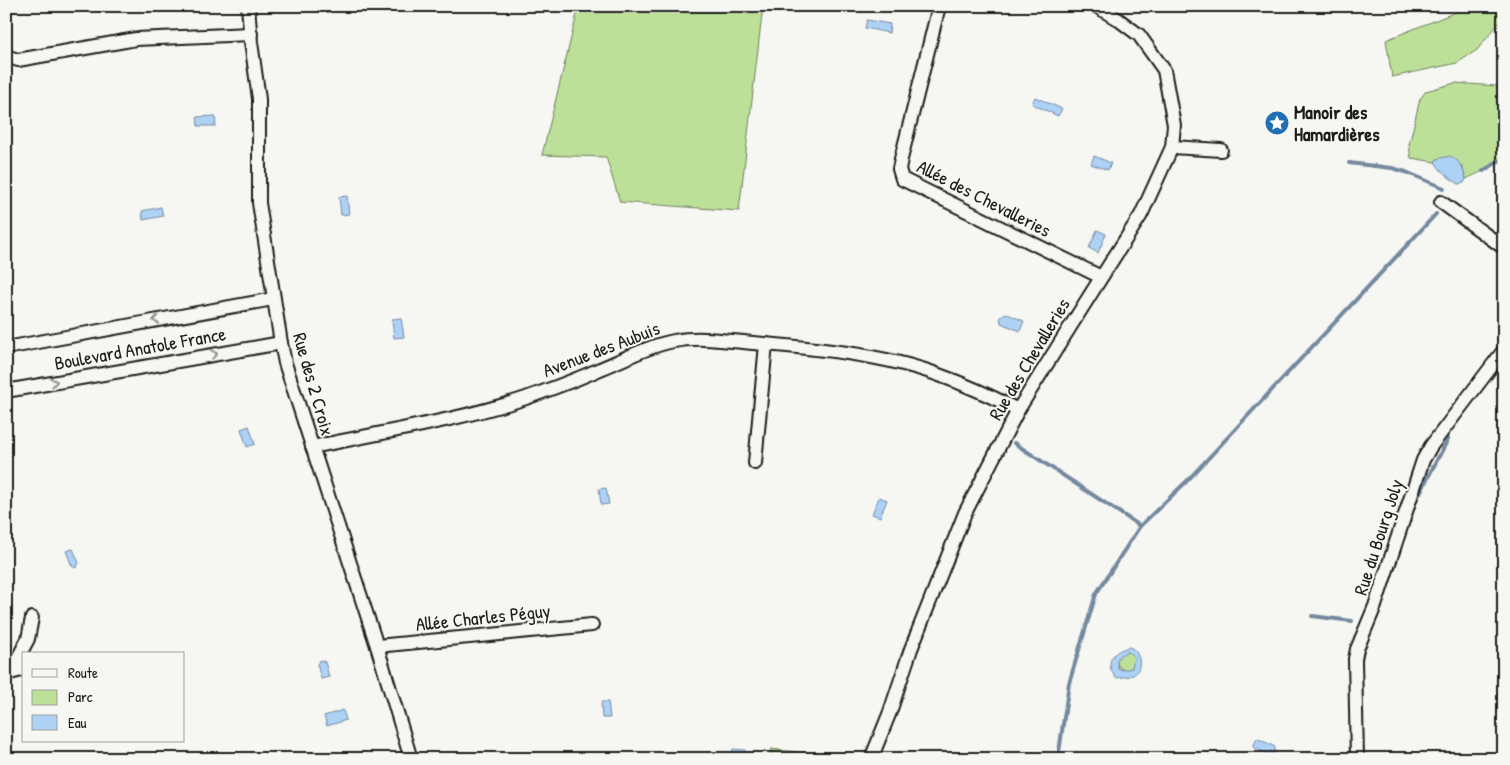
<svg xmlns="http://www.w3.org/2000/svg" width="1510" height="765" font-family="'Patrick Hand',sans-serif">
<style>
.green{fill:#bde099;stroke:#6c7e5a}
.water{fill:#add2f6;stroke:#73899f;fill-rule:evenodd}
.lines{fill:none;stroke-linecap:round;stroke-linejoin:round}
.stream{stroke:#73899f;stroke-width:4}
.street-casing{stroke:#1c1c1c;stroke-width:16}
.street{stroke:#f6f6f2;stroke-width:12}
.oneway{stroke:#949492}
.labels{text-anchor:middle;stroke-width:4;stroke-linejoin:round;paint-order:stroke}
.poi-label{font-size:19px;font-weight:bold;fill:#1c1c1c;stroke:#f6f6f2;text-anchor:start}
.street-label{font-size:19px;fill:#1c1c1c;stroke:#f6f6f2}
</style>
<rect width="100%" height="100%" fill="#f6f6f2"/>
<filter id="ink" filterUnits="userSpaceOnUse"><feTurbulence type="fractalNoise" baseFrequency=".02" numOctaves="2"/><feDisplacementMap in="SourceGraphic" scale="10" xChannelSelector="R" yChannelSelector="G"/><feConvolveMatrix kernelMatrix="1 2 1 2 8 2 1 2 1" color-interpolation-filters="sRGB"/></filter>
<g filter="url(#ink)">
<g class="green">
<path d="M 579,6 L 763,6 L 739,211 L 620,202 L 606,157 L 542,155 Z"/>
<path d="M 1471,6 L 1504,6 L 1504,17 L 1477,50 L 1457,63 L 1392,77 L 1386,40 Z"/>
<path d="M 1455,83 L 1496,86 L 1504,84 L 1504,158 L 1483,171 L 1466,179 L 1462,166 L 1437,159 L 1435,162 L 1411,158 L 1409,145 L 1420,99 L 1426,91 Z"/>
<circle cx="1126" cy="661" r="9"/>
<path d="M 771,749 L 841,757 L 841,759 L 770,759 Z"/>
</g>
<g class="water">
<path d="M 867,20 L 890,24 L 889,33 L 865,28 Z"/>
<path d="M 1035,97 L 1062,109 L 1058,116 L 1032,104 Z"/>
<path d="M 215,116 L 216,126 L 198,126 L 197,117 Z"/>
<path d="M 1094,156 L 1111,163 L 1108,170 L 1091,164 Z"/>
<path d="M 1450,156 C 1460,160 1463,169 1466,179 L 1464,183 L 1459,184 C 1449,178 1441,172 1435,162 L 1437,159 Z"/>
<path d="M 347,196 L 349,214 L 341,215 L 339,197 Z"/>
<path d="M 161,207 L 163,216 L 143,220 L 142,211 Z"/>
<path d="M 1097,230 L 1106,234 L 1098,253 L 1089,248 Z"/>
<path d="M 1005,313 L 1024,321 L 1020,331 L 1001,323 L 1000,317 Z"/>
<path d="M 401,318 L 404,337 L 394,338 L 392,319 Z"/>
<path d="M 249,426 L 255,444 L 247,447 L 241,429 Z"/>
<path d="M 606,488 L 609,504 L 601,505 L 599,489 Z"/>
<path d="M 879,497 L 887,500 L 880,517 L 872,514 Z"/>
<path d="M 73,549 L 79,563 L 76,568 L 72,566 L 66,551 Z"/>
<path d="M 1129,647 C 1140,650 1144,669 1133,675 C 1129,677 1121,677 1116,678 C 1103,662 1113,651 1129,647 ZM 1128,652 L 1134,656 L 1132,668 L 1122,670 L 1118,668 C 1115,659 1119,654 1128,652 Z"/>
<path d="M 320,660 L 325,662 L 329,677 L 321,679 L 317,664 Z"/>
<path d="M 601,702 L 608,702 L 610,718 L 602,718 Z"/>
<path d="M 343,710 L 346,720 L 327,726 L 324,716 Z"/>
<path d="M 1257,738 L 1275,747 L 1274,754 L 1271,756 L 1253,747 Z"/>
<path d="M 733,749 L 745,750 L 744,759 L 732,759 Z"/>
</g>
<g class="lines">
<g class="stream">
<path d="M 1349,163 L 1392,168 L 1406,172 L 1444,188"/>
<path d="M 1483,171 L 1504,158"/>
<path d="M 1014,443 L 1140,526"/>
<path d="M 1415,502 L 1448,439"/>
<path d="M 1312,616 L 1352,621"/>
<path d="M 1058,759 L 1069,683 L 1096,594 L 1140,526 L 1187,481 L 1436,214"/>
</g>
<defs>
<g id="street">
<path d="M 248,6 L 251,42 L 259,99 L 259,203 L 281,343 L 285,363 L 377,646 L 411,759"/>
<path d="M 939,6 L 901,159 L 899,169 L 902,179 L 1101,277"/>
<path d="M 6,56 L 18,60 L 136,39 L 251,34"/>
<path d="M 1172,147 L 1221,150"/>
<path d="M 1441,202 L 1504,248"/>
<path d="M 6,348 L 273,299"/>
<path d="M 6,391 L 281,343"/>
<path d="M 312,447 C 383,432 457,421 526,398 C 551,389 576,380 600,369 C 625,359 648,346 674,341 C 700,336 727,341 753,343 C 812,348 883,354 939,375 C 967,385 993,397 1018,410"/>
<path d="M 755,463 L 766,344"/>
<path d="M 377,646 L 592,625"/>
<path d="M 6,674 L 18,671 L 19,656 L 28,639 L 32,618"/>
<path d="M 871,759 L 890,712 L 911,649 L 965,513 L 1018,410 L 1092,292 L 1141,215 L 1172,147 L 1174,125 L 1164,70 L 1139,35 L 1119,20 L 1096,6"/>
<path d="M 1357,759 L 1355,659 L 1357,649 L 1375,606 L 1423,460 L 1431,446 L 1504,350"/>
</g>
</defs>
<use href="#street" class="street-casing"/>
<use href="#street" class="street"/>
</g>
<defs><path id="oneway-chevron" d="M-2-3.5L2.5 0L-2 3.5" fill="none" stroke-width="1.6" stroke-linecap="round" stroke-linejoin="round" transform="scale(1.25)"/></defs>
<g class="oneway">
<use href="#oneway-chevron" transform="translate(156 320) rotate(170)"/>
<use href="#oneway-chevron" transform="translate(214 354) rotate(-10)"/>
<use href="#oneway-chevron" transform="translate(54 382) rotate(-10)"/>
</g>
</g>
<defs>
<symbol id="sight-disc" viewBox="-11 -11 22 22"><circle r="9.5" fill="#1f6fb2" stroke="#f6f6f2"/><path d="M0-6L1.8-2.2L6-1.7L2.9 1.2L3.7 5.4L0 3.3L-3.7 5.4L-2.9 1.2L-6-1.7L-1.8-2.2Z" fill="#fff"/></symbol>
</defs>
<g fill-rule="evenodd">
<use href="#sight-disc" x="1263" y="109" width="28" height="28"/>
</g>
<g class="labels">
<g class="poi-label">
<text x="1294" y="119">Manoir des<tspan x="1294" dy="22">Hamardières</tspan></text>
</g>
<g class="street-label">
<text transform="translate(984 198) rotate(27)" y="7">Allée des Chevalleries</text>
<text transform="translate(140 348) rotate(-10)" y="7">Boulevard Anatole France</text>
<text transform="translate(601 349) rotate(-21)" y="7">Avenue des Aubuis</text>
<text transform="translate(1029 359) rotate(-59)" y="7">Rue des Chevalleries</text>
<text transform="translate(314 384) rotate(74)" y="7">Rue des 2 Croix</text>
<text transform="translate(1378 537) rotate(-72)" y="7">Rue du Bourg Joly</text>
<text transform="translate(483 617) rotate(-6)" y="7">Allée Charles Péguy</text>
</g>
</g>
<rect width="1510" height="765" fill="none" stroke="#f6f6f2" stroke-width="25"/>
<rect x="12" y="12" width="1485" height="740" fill="none" stroke="#1c1c1c" stroke-width="2" filter="url(#ink)"/>
<rect x="22" y="652" width="162" height="90" fill="#f6f6f2" stroke="#9f9f9c"/>
<rect x="32" y="669" width="25" height="8" fill="#f6f6f2" stroke="#9f9f9c"/>
<text x="68" y="678" font-size="15" fill="#1c1c1c">Route</text>
<rect x="32" y="690" width="25" height="15" fill="#bde099" stroke="#9f9f9c"/>
<text x="68" y="702" font-size="15" fill="#1c1c1c">Parc</text>
<rect x="32" y="715" width="25" height="15" fill="#add2f6" stroke="#9f9f9c"/>
<text x="68" y="728" font-size="15" fill="#1c1c1c">Eau</text>
</svg>
